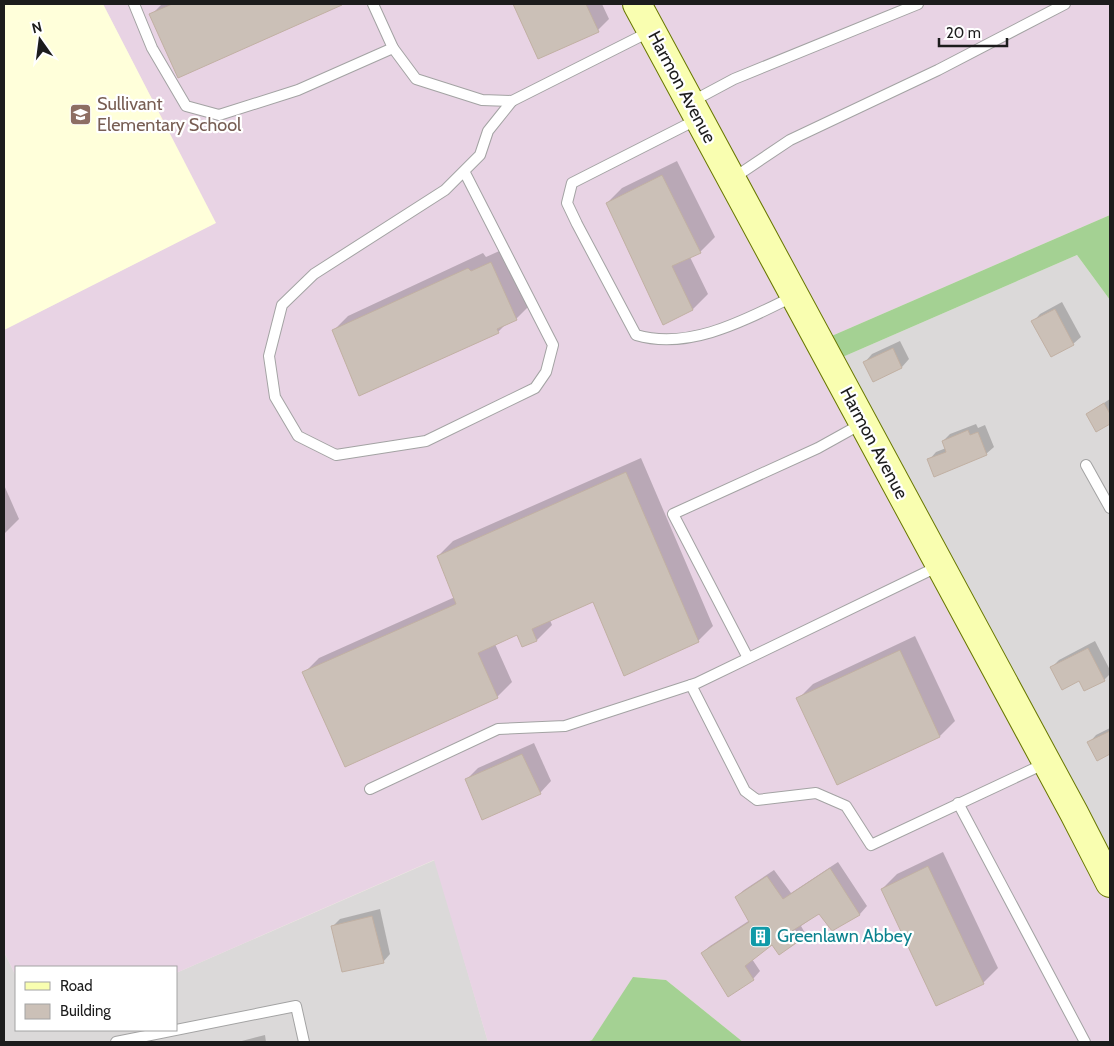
<svg xmlns="http://www.w3.org/2000/svg" width="1114" height="1046" font-family="Cabin,sans-serif">
<style>
.residential{fill:#dbd9d9}
.industrial{fill:#e8d3e4}
.education{fill:#ffffda}
.forest{fill:#a4d193}
.shadow{fill:#0003}
.building{fill:#cbc0b7;stroke:#c1b0a3}
.lines{fill:none;stroke-linecap:round;stroke-linejoin:round}
.lane-casing{stroke:#a3a3a3;stroke-width:12}
.secondary-casing{stroke:#687700;stroke-width:30}
.lane{stroke:#fff;stroke-width:10}
.secondary{stroke:#f9feb0;stroke-width:28}
.labels{text-anchor:middle;stroke-width:4.5;stroke-linejoin:round;paint-order:stroke}
.street-label{font-size:18px;fill:#1c1c1c;stroke:#fff}
.education-label{font-size:18px;fill:#785e54;stroke:#fff;text-anchor:start}
.culture-label{font-size:18px;fill:#0d838f;stroke:#fff;text-anchor:start}
</style>
<rect width="100%" height="100%" fill="#efeae1"/>
<g class="residential">
<path d="M 1077,255 L 1110,300 L 1110,873 L 838,359 Z"/>
<path d="M 435,860 L 488,1042 L 4,1042 L 4,952 L 16,976 L 16,1030 L 44,1030 L 45,1031 L 48,1030 L 176,1030 L 176,973 Z"/>
</g>
<path class="industrial" d="M 103,4 L 1110,4 L 1110,215 L 827,338 L 1110,873 L 1110,1042 L 743,1042 L 666,980 L 634,977 L 592,1040 L 586,1042 L 488,1042 L 434,860 L 176,973 L 176,967 L 16,967 L 16,976 L 4,952 L 4,330 L 215,223 Z"/>
<path class="education" d="M 4,4 L 103,4 L 216,223 L 4,330 Z"/>
<g class="forest">
<path d="M 1110,215 L 1110,300 L 1077,255 L 838,359 L 827,338 Z"/>
<path d="M 633,977 L 666,980 L 743,1042 L 586,1042 L 592,1040 Z"/>
</g>
<g class="shadow">
<path d="M 162,4 L 342,4 L 151,15 Z"/>
<path d="M 515,4 L 602,4 L 609,19 L 598,30 Z"/>
<path d="M 677,161 L 715,237 L 700,252 L 690,257 L 708,294 L 693,309 L 664,323 L 607,203 L 622,188 Z"/>
<path d="M 506,248 L 531,304 L 516,319 L 508,322 L 498,332 L 333,331 L 348,316 L 483,253 L 486,257 Z"/>
<path d="M 1062,302 L 1081,337 L 1073,344 L 1051,356 L 1033,322 L 1040,314 Z"/>
<path d="M 900,341 L 909,359 L 902,367 L 874,380 L 865,362 L 872,354 Z"/>
<path d="M 1110,399 L 1110,423 L 1096,431 L 1087,414 Z"/>
<path d="M 976,424 L 978,428 L 985,425 L 994,447 L 986,454 L 929,460 L 936,452 L 946,448 L 943,441 L 950,434 Z"/>
<path d="M 641,458 L 713,626 L 698,641 L 594,601 L 550,620 L 552,625 L 537,640 L 523,645 L 518,633 L 495,644 L 512,682 L 497,697 L 304,673 L 319,658 L 455,597 L 438,556 L 453,541 Z"/>
<path d="M 4,485 L 19,519 L 4,534 Z"/>
<path d="M 915,636 L 955,721 L 940,736 L 837,784 L 798,699 L 813,684 Z"/>
<path d="M 1095,641 L 1110,670 L 1110,674 L 1104,680 L 1052,667 L 1059,660 Z"/>
<path d="M 1110,728 L 1110,753 L 1098,759 L 1089,743 L 1096,735 Z"/>
<path d="M 534,743 L 551,781 L 540,793 L 467,779 L 478,768 Z"/>
<path d="M 943,852 L 998,968 L 983,983 L 882,889 L 897,874 Z"/>
<path d="M 838,862 L 867,906 L 860,914 L 832,930 L 819,913 L 801,926 L 805,933 L 798,940 L 773,943 L 752,959 L 760,971 L 753,979 L 702,953 L 710,946 L 750,920 L 736,897 L 744,890 L 774,870 L 791,893 Z"/>
<path d="M 380,909 L 390,954 L 383,962 L 333,926 L 340,919 Z"/>
<path d="M 265,1035 L 266,1042 L 238,1042 Z"/>
</g>
<g class="building">
<path d="M 172,4 L 341,4 L 342,5 L 178,78 L 149,14 Z"/>
<path d="M 513,4 L 586,4 L 599,32 L 538,59 Z"/>
<path d="M 662,175 L 701,253 L 672,266 L 693,310 L 663,325 L 606,203 Z"/>
<path d="M 491,262 L 517,320 L 497,329 L 499,333 L 359,396 L 332,330 L 468,268 L 471,271 Z"/>
<path d="M 1055,309 L 1074,345 L 1051,357 L 1031,321 Z"/>
<path d="M 893,348 L 902,368 L 873,382 L 863,362 Z"/>
<path d="M 1104,403 L 1110,414 L 1110,424 L 1096,432 L 1086,414 Z"/>
<path d="M 968,430 L 970,435 L 978,432 L 987,455 L 934,477 L 927,459 L 946,452 L 942,441 Z"/>
<path d="M 626,472 L 699,642 L 624,676 L 593,602 L 532,629 L 537,641 L 522,647 L 517,635 L 478,653 L 498,698 L 345,767 L 302,672 L 456,604 L 437,556 Z"/>
<path d="M 1088,648 L 1105,681 L 1084,691 L 1079,681 L 1062,690 L 1050,667 Z"/>
<path d="M 900,650 L 940,737 L 837,785 L 796,698 Z"/>
<path d="M 1110,731 L 1110,754 L 1097,761 L 1087,742 Z"/>
<path d="M 522,754 L 541,794 L 482,820 L 465,779 Z"/>
<path d="M 928,866 L 984,984 L 936,1006 L 881,889 Z"/>
<path d="M 830,868 L 860,915 L 832,931 L 819,914 L 792,931 L 799,941 L 779,955 L 772,945 L 745,966 L 754,980 L 728,997 L 701,953 L 749,922 L 735,897 L 767,876 L 783,899 Z"/>
<path d="M 372,916 L 384,963 L 342,972 L 331,926 Z"/>
</g>
<g class="lines">
<defs>
<g id="lane">
<path d="M 134,4 L 152,48 L 186,106 L 219,115 L 298,90 L 393,48"/>
<path d="M 373,4 L 393,48 L 416,79 L 482,100 L 512,101"/>
<path d="M 691,102 L 734,79 L 918,4"/>
<path d="M 698,119 L 572,183 L 567,203 L 577,224 L 636,335 C 690,351 747,319 794,296"/>
<path d="M 464,171 L 553,345 L 546,372 L 535,388 L 426,441 L 336,455 L 298,436 L 275,397 L 269,356 L 282,305 L 314,274 L 445,190 L 480,155 L 488,131 L 512,101 L 651,31"/>
<path d="M 732,179 L 790,140 L 938,70 L 1065,4"/>
<path d="M 1086,465 L 1110,508"/>
<path d="M 748,658 L 673,514 L 818,448 L 863,423"/>
<path d="M 691,685 L 745,791 L 757,800 L 816,793 L 846,806 L 871,845 L 1046,763"/>
<path d="M 370,789 L 498,729 L 565,726 L 697,683 L 939,566"/>
<path d="M 958,803 L 1085,1042"/>
<path d="M 116,1042 L 296,1006 L 304,1042"/>
</g>
<path id="secondary" d="M 637,4 L 1074,813 L 1110,883"/>
</defs>
<use href="#lane" class="lane-casing"/>
<use href="#secondary" class="secondary-casing"/>
<use href="#lane" class="lane"/>
<use href="#secondary" class="secondary"/>
</g>
<defs>
<symbol id="school-square" viewBox="-11 -11 22 22"><rect x="-9" y="-9" width="18" height="18" rx="4" fill="#8d6e63" stroke="#fff"/><path d="M0-5L7-2L0 1L-7-2ZM-4 1L0 2.5L4 1V4Q0 6-4 4Z" fill="#fff"/></symbol>
<symbol id="building-square" viewBox="-11 -11 22 22"><rect x="-9" y="-9" width="18" height="18" rx="4" fill="#0f9aa8" stroke="#fff"/><path d="M-4-6H4V6H1V3H-1V6H-4ZM-2.5-4.3h1.7v1.8h-1.7ZM.8-4.3h1.7v1.8H.8ZM-2.5-1h1.7V.8h-1.7ZM.8-1h1.7V.8H.8Z" fill="#fff"/></symbol>
</defs>
<g fill-rule="evenodd">
<use href="#school-square" x="68" y="102" width="25" height="25"/>
<use href="#building-square" x="748" y="924" width="25" height="25"/>
</g>
<g class="labels">
<g class="street-label">
<text transform="translate(682 87) rotate(62)" y="6">Harmon Avenue</text>
<text transform="translate(874 443) rotate(62)" y="6">Harmon Avenue</text>
</g>
<g class="education-label">
<text x="97" y="110">Sullivant<tspan x="97" dy="21">Elementary School</tspan></text>
</g>
<g class="culture-label">
<text x="777" y="942">Greenlawn Abbey</text>
</g>
</g>
<rect width="1114" height="1046" fill="none" stroke="#1c1c1c" stroke-width="10"/>
<rect x="15" y="966" width="162" height="65" fill="#ffffff" stroke="#a4a4a4"/>
<rect x="25" y="982" width="25" height="8" fill="#f9feb0" stroke="#a4a4a4"/>
<text x="60" y="991" font-size="15" fill="#1c1c1c">Road</text>
<rect x="25" y="1004" width="25" height="15" fill="#cbc0b7" stroke="#a4a4a4"/>
<text x="60" y="1016" font-size="15" fill="#1c1c1c">Building</text>
<g transform="translate(40 40) rotate(346)" stroke="#ffffff" stroke-width="4" paint-order="stroke">
<path d="M0-4L9 19L0 12L-9 19Z" fill="#1c1c1c"/>
<text y="-8" font-size="14" font-weight="bold" text-anchor="middle" fill="#1c1c1c">N</text>
</g>
<path d="M939 38v8h68v-8" fill="none" stroke="#1c1c1c" stroke-width="2.5"/>
<text x="946" y="38" font-size="15" fill="#1c1c1c" stroke="#ffffff" stroke-width="4" paint-order="stroke">20 m</text>
</svg>
